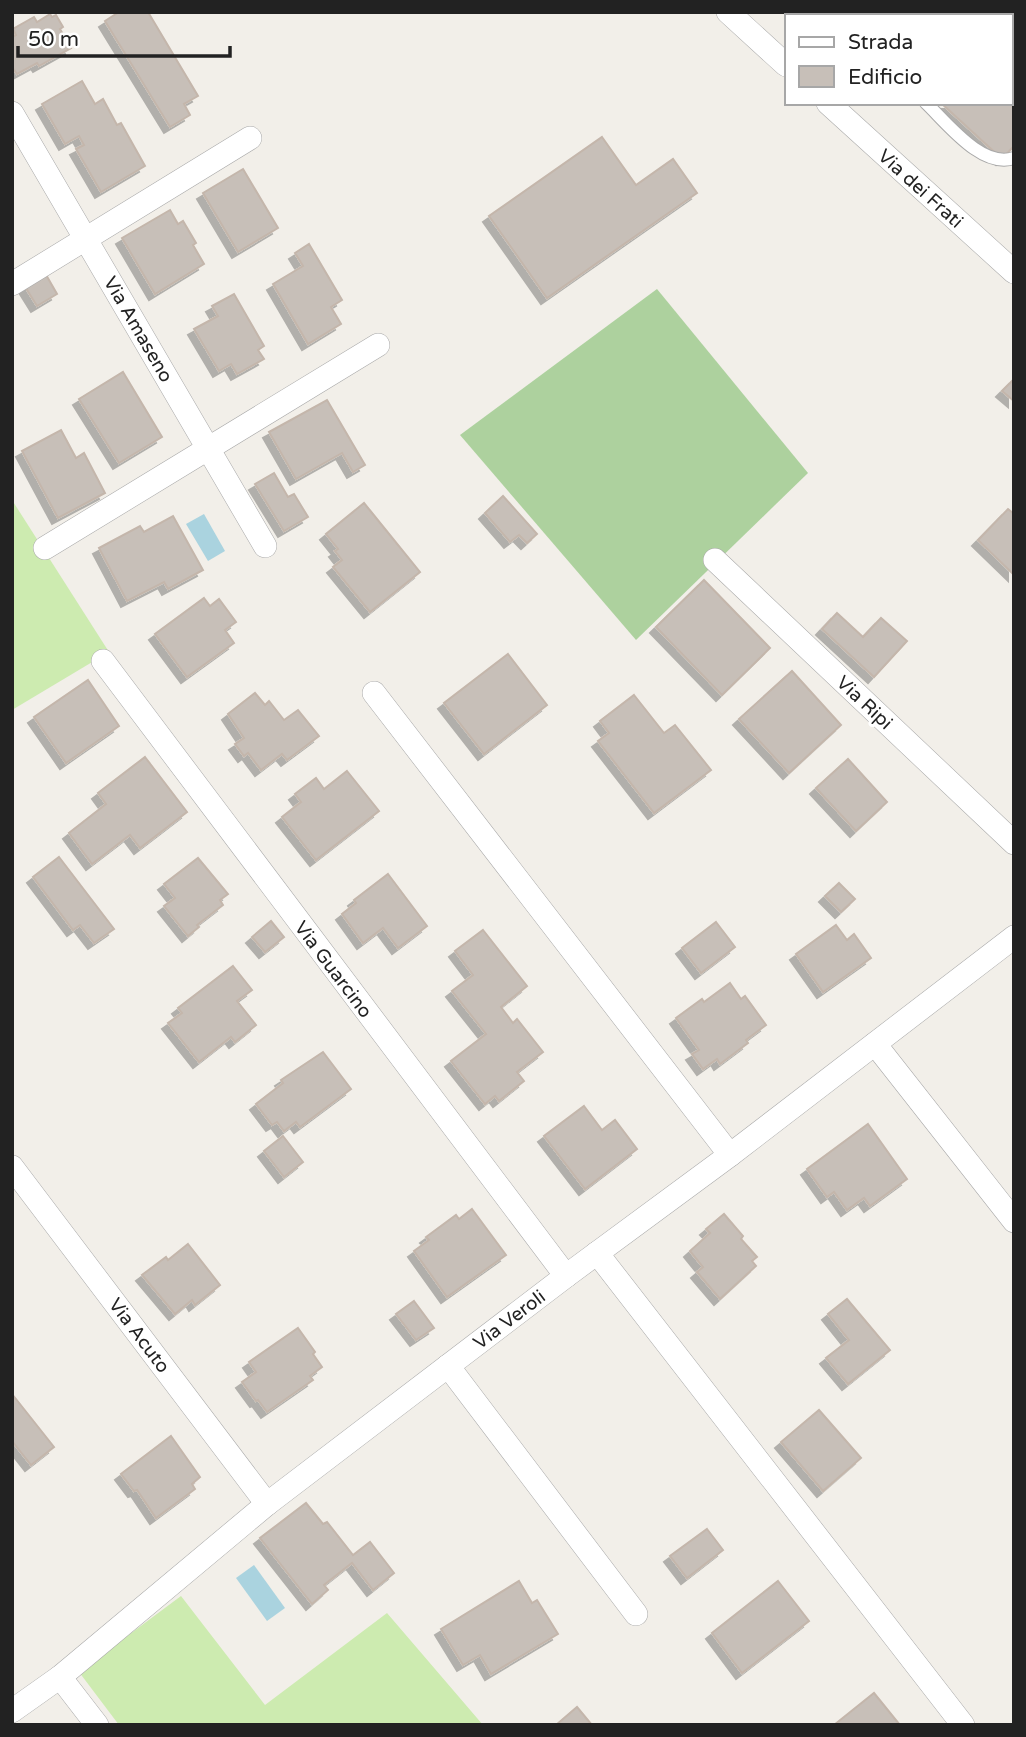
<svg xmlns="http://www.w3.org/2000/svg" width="1026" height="1737" font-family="'Varela Round',sans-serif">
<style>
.grass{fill:#cdebb0}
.forest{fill:#add19e}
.water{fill:#aad3df}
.building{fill:#c7bfb8;stroke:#c4b6ab;stroke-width:2;filter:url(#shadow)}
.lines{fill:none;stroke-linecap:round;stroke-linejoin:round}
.service-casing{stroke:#a9a9a9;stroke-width:14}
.minor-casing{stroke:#a9a9a9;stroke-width:24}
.service{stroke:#fff;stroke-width:12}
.minor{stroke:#fff;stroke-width:23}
.labels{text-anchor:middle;stroke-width:6;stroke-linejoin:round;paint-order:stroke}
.street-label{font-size:19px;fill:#222;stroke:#fff}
</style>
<defs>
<filter id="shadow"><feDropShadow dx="-6" dy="6" stdDeviation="0" flood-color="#0004"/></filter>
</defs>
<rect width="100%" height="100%" fill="#f2efe9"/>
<g class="grass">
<path d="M 12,500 L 109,652 L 12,710 Z"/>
<path d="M 181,1596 L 265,1705 L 387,1613 L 483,1725 L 119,1725 L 79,1672 Z"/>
</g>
<path class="forest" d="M 657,289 L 808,473 L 636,640 L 460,435 Z"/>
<g class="water">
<path d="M 204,514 L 225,551 L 208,561 L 186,524 Z"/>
<path d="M 254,1565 L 285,1608 L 267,1621 L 236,1578 Z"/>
</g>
<g class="building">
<path d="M 119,12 L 148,12 L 198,96 L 184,104 L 190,115 L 170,127 L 105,21 Z"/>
<path d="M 885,12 L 937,12 L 940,14 L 942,12 L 954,12 L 957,16 L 881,16 Z"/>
<path d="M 50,14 L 52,17 L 56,15 L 63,27 L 60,29 L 71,48 L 39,66 L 37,63 L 17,74 L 12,67 L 12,37 L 16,35 L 13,29 L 34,17 L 37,22 Z"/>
<path d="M 1010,50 L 1014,53 L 1014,146 L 1002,159 L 941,103 L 1010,103 Z"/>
<path d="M 82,81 L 95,104 L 103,99 L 117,125 L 121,123 L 145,166 L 101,192 L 76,149 L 84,145 L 79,136 L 65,144 L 42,104 Z"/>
<path d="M 602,137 L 636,185 L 673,159 L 697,193 L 547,298 L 489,216 Z"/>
<path d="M 243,169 L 278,228 L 238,252 L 203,193 Z"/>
<path d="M 170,210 L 178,224 L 183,221 L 196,243 L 193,245 L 204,264 L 155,294 L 122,238 Z"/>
<path d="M 309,244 L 342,300 L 331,307 L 341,324 L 308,344 L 273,284 L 303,266 L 295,253 Z"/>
<path d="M 45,273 L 57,294 L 37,306 L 24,285 Z"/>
<path d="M 234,294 L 264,346 L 258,350 L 264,359 L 237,374 L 231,364 L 219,371 L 194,329 L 218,316 L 212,306 Z"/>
<path d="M 123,372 L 162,437 L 119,463 L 79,399 Z"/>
<path d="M 1014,379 L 1014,401 L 1002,391 Z"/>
<path d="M 327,400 L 365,465 L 353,472 L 342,453 L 296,479 L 269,432 Z"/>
<path d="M 61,430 L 76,458 L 84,453 L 105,493 L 58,518 L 22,451 Z"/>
<path d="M 274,473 L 288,497 L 294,494 L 308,517 L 284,531 L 255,484 Z"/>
<path d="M 503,496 L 537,534 L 527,543 L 519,535 L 510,542 L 485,513 Z"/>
<path d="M 364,503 L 420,572 L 370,612 L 333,567 L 342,560 L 335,551 L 338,549 L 326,534 Z"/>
<path d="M 1008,509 L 1014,514 L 1014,575 L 978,540 Z"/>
<path d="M 173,516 L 203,570 L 168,589 L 164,582 L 127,601 L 99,548 L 140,526 L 144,532 Z"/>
<path d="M 704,580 L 770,648 L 722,695 L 656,627 Z"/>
<path d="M 204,598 L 210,606 L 219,599 L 236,622 L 225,630 L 234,643 L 187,677 L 155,634 Z"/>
<path d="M 837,613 L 863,637 L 881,618 L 907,641 L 874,677 L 822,629 Z"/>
<path d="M 508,654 L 547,705 L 484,754 L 444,703 Z"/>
<path d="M 792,671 L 841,725 L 789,773 L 739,719 Z"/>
<path d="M 88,680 L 119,726 L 66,763 L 34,717 Z"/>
<path d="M 255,693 L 265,705 L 269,701 L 284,720 L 298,710 L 319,736 L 287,760 L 282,754 L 261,770 L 248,753 L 244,756 L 235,744 L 244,738 L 228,714 Z"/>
<path d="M 634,695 L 664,733 L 675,725 L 711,770 L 654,813 L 598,741 L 609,733 L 600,721 Z"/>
<path d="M 145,757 L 187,812 L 140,848 L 130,835 L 92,864 L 69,833 L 106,804 L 98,793 Z"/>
<path d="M 848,759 L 887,802 L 856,831 L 816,788 Z"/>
<path d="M 347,771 L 379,811 L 316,860 L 282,817 L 301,802 L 295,794 L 316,778 L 324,789 Z"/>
<path d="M 59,857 L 114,929 L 94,943 L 80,925 L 73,930 L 33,877 Z"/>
<path d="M 198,858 L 228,894 L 220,900 L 223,905 L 197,925 L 199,927 L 188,936 L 164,906 L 175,898 L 164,884 Z"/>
<path d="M 388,874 L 427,926 L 398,948 L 383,928 L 363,943 L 342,914 L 356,903 L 354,900 Z"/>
<path d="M 839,883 L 855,899 L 841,912 L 825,896 Z"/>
<path d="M 271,921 L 284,937 L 265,952 L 252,937 Z"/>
<path d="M 716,922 L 735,947 L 701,973 L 682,948 Z"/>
<path d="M 836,925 L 847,940 L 854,934 L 871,958 L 823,992 L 796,954 Z"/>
<path d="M 483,930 L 527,986 L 501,1007 L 513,1023 L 517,1019 L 543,1052 L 517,1072 L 524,1081 L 499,1101 L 495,1096 L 485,1104 L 451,1061 L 486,1034 L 452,991 L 473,975 L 455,951 Z"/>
<path d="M 233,966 L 252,990 L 237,1001 L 256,1025 L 235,1042 L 231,1037 L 199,1062 L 168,1023 L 182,1013 L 178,1008 Z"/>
<path d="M 730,983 L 741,999 L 745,996 L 766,1025 L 746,1040 L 748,1043 L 720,1064 L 717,1059 L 703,1069 L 692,1054 L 699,1050 L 676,1018 L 702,999 L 704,1002 Z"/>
<path d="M 323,1052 L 351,1089 L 300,1127 L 296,1122 L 284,1131 L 277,1122 L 272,1125 L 256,1104 L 283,1083 L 281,1080 Z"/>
<path d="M 584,1106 L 602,1130 L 615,1120 L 637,1149 L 585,1189 L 544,1136 Z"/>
<path d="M 868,1124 L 907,1179 L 870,1206 L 864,1198 L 847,1210 L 834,1192 L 827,1197 L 807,1169 Z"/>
<path d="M 283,1136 L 303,1162 L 284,1177 L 264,1151 Z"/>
<path d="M 472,1209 L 506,1255 L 447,1297 L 414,1251 L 429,1240 L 426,1237 L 456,1215 L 459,1219 Z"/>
<path d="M 724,1214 L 743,1236 L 741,1239 L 757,1257 L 752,1261 L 756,1266 L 720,1299 L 697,1272 L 703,1267 L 690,1251 L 710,1233 L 706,1229 Z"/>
<path d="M 188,1244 L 220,1285 L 195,1305 L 192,1300 L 175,1314 L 142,1275 L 166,1257 L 168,1260 Z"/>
<path d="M 847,1299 L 890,1350 L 848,1384 L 826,1358 L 849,1340 L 828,1314 Z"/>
<path d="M 414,1301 L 434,1328 L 416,1340 L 396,1314 Z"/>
<path d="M 298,1328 L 315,1352 L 313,1354 L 322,1367 L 310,1376 L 313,1380 L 267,1412 L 258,1400 L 256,1401 L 242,1382 L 256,1372 L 249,1362 Z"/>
<path d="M 12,1394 L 54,1447 L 31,1465 L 12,1441 Z"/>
<path d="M 819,1410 L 861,1458 L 823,1491 L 781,1442 Z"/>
<path d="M 171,1436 L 200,1477 L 192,1484 L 195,1489 L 156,1518 L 137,1490 L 134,1491 L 121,1474 Z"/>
<path d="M 306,1503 L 323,1524 L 327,1522 L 353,1555 L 370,1542 L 394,1573 L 373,1590 L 352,1563 L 324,1585 L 328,1590 L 312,1604 L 260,1538 Z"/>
<path d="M 707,1529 L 723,1550 L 687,1578 L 670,1556 Z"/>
<path d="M 519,1581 L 532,1603 L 537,1600 L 558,1634 L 491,1674 L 480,1655 L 463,1665 L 441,1629 Z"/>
<path d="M 778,1581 L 809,1621 L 742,1673 L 712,1633 Z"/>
<path d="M 874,1693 L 900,1725 L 834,1725 Z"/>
<path d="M 577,1707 L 592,1725 L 556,1725 Z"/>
</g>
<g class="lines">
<defs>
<path id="service" d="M 926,103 C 947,123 982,169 1014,158"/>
<g id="minor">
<path d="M 728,12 L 786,65"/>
<path d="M 828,103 L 1014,272"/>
<path d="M 12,113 L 265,546"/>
<path d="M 12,284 L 250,138"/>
<path d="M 45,548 L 378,345"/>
<path d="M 715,560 L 1014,843"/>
<path d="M 103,661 L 566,1276"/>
<path d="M 374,693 L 730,1155"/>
<path d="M 875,1044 L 1014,1221"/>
<path d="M 12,1167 L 267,1504"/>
<path d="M 597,1253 L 963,1725"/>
<path d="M 448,1366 L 636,1614"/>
<path d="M 60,1677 L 97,1725"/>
<path d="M 12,1711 L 60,1677 L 267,1504 L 566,1276 L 730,1155 L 1014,937"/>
</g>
</defs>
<use href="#service" class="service-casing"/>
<use href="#minor" class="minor-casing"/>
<use href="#service" class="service"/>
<use href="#minor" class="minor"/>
</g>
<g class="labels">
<g class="street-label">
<text transform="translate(921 188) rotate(42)" y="7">Via dei Frati</text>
<text transform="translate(139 329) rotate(60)" y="7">Via Amaseno</text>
<text transform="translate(865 702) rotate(43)" y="7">Via Ripi</text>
<text transform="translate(334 969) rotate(53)" y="7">Via Guarcino</text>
<text transform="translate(509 1319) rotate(-37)" y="7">Via Veroli</text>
<text transform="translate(140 1335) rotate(53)" y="7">Via Acuto</text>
</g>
</g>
<rect width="1026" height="1737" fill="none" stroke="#222222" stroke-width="28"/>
<rect x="785" y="14" width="228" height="91" fill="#ffffff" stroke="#a7a7a7" stroke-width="2"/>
<rect x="799" y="37" width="35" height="10" fill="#ffffff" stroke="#a7a7a7" stroke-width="2"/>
<text x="848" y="49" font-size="21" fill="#222222">Strada</text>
<rect x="799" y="66" width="35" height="21" fill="#c7bfb8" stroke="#a7a7a7" stroke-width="2"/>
<text x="848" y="84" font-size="21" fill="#222222">Edificio</text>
<path d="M18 46v10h212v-10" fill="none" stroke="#222222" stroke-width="3.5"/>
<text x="28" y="46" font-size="21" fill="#222222" stroke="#ffffff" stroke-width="5" paint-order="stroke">50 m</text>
</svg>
